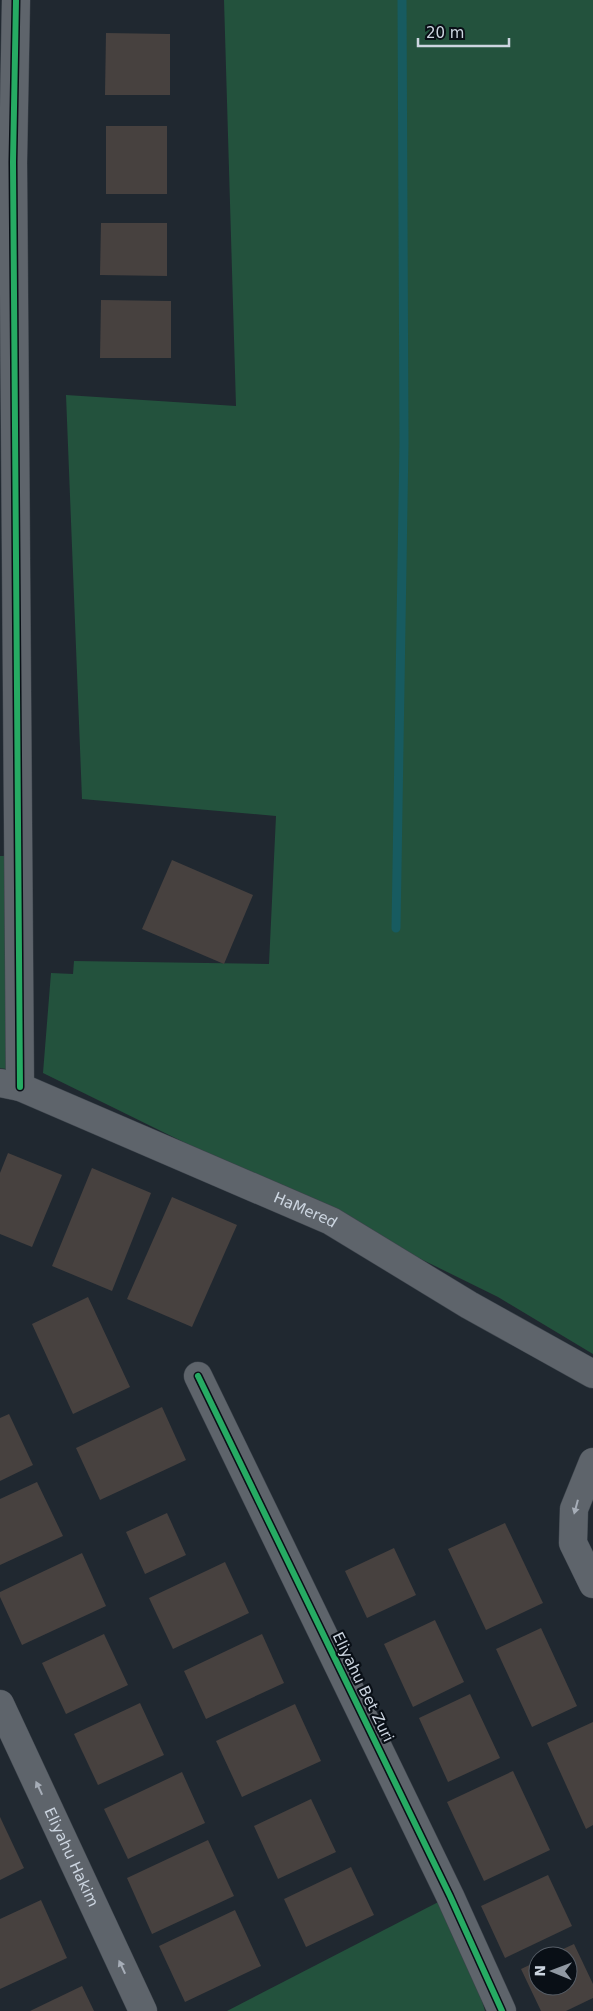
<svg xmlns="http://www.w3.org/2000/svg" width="593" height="2011" font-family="'DejaVu Sans',sans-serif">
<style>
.green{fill:#23523d}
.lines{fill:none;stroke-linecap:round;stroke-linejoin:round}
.stream{stroke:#175b60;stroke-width:9}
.building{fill:#47413f}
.minor-casing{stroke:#3d444c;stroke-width:29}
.minor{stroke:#5e646b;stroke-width:28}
.cycleway-casing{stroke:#090f16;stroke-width:9}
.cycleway{stroke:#26ab63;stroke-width:6}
.oneway{fill:#a6adb7}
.labels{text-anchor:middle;stroke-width:4.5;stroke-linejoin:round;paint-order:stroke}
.street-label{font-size:15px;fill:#ccd5e0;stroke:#090f16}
</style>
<rect width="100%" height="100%" fill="#202830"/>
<g class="green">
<path d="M 224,0 L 593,0 L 593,1354 L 498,1297 L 43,1073 L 51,973 L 73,974 L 74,961 L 269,964 L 276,816 L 82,799 L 66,395 L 236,406 Z"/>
<path d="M 0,856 L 15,856 L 6,1069 L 0,1068 Z"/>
<path d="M 450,1896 L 485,2011 L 227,2011 Z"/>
</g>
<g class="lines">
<path class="stream" d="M 396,928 L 404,443 L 402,0"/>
</g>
<g class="building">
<path d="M 106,33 L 170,34 L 170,95 L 105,95 Z"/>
<rect x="106" y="126" width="61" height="68"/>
<path d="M 101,223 L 167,223 L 167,276 L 100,275 Z"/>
<path d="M 101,300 L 171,301 L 171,358 L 100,358 Z"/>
<path d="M 172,860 L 253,895 L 224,964 L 142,929 Z"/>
<path d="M 8,1153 L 62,1175 L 32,1247 L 0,1234 L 0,1173 Z"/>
<path d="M 92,1168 L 151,1193 L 112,1291 L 52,1266 Z"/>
<path d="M 172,1197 L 237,1225 L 192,1327 L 127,1299 Z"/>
<path d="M 88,1297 L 130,1387 L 73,1414 L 32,1324 Z"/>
<path d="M 162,1407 L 186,1460 L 100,1500 L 76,1448 Z"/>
<path d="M 9,1414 L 33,1465 L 0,1481 L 0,1418 Z"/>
<path d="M 37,1482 L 63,1536 L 0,1565 L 0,1499 Z"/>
<path d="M 167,1513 L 186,1555 L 145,1574 L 126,1532 Z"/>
<path d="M 505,1523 L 543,1603 L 486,1630 L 448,1549 Z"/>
<path d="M 394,1548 L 416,1595 L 367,1618 L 345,1571 Z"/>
<path d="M 82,1553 L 106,1606 L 22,1645 L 0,1597 L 0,1592 Z"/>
<path d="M 225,1562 L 249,1613 L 173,1649 L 149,1598 Z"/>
<path d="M 435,1620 L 464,1682 L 413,1707 L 384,1644 Z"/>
<path d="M 541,1628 L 577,1706 L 532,1727 L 496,1649 Z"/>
<path d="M 104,1634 L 128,1685 L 66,1714 L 42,1663 Z"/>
<path d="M 262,1634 L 284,1683 L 206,1719 L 184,1671 Z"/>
<path d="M 470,1694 L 500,1758 L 448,1782 L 419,1718 Z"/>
<path d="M 140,1703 L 164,1755 L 98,1785 L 74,1734 Z"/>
<path d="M 295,1704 L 321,1761 L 242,1797 L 216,1741 Z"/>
<path d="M 593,1722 L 593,1825 L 586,1829 L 547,1743 Z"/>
<path d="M 513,1771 L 550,1850 L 484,1881 L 447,1802 Z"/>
<path d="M 182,1772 L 205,1823 L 128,1859 L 104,1809 Z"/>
<path d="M 311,1799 L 336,1852 L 278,1879 L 254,1826 Z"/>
<path d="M 0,1817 L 24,1868 L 0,1880 Z"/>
<path d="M 208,1840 L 234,1896 L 152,1934 L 127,1878 Z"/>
<path d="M 351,1867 L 374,1915 L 306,1947 L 284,1899 Z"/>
<path d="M 548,1875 L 572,1926 L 505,1958 L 481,1906 Z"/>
<path d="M 41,1900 L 67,1958 L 0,1989 L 0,1919 Z"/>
<path d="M 235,1910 L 261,1966 L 185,2002 L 159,1946 Z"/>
<path d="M 574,1944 L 593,1984 L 593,1998 L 566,2011 L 541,2011 L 521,1969 L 538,1961 L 538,1986 L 568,1986 L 568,1956 L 548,1956 Z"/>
<path d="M 82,1986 L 94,2011 L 30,2011 Z"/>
</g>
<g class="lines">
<defs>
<g id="minor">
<path d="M 16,0 L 13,162 L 20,1087"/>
<path id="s1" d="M 0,1083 L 20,1087 L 331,1221 L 469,1305 L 593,1374"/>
<path d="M 198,1376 L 450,1896 L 502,2011"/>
<path d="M 593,1462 L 574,1509 L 573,1543 L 593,1584"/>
<path id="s2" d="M 0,1704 L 143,2011"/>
</g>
</defs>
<use href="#minor" class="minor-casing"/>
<use href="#minor" class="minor"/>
<defs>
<g id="cycleway">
<path d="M 16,0 L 13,162 L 20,1087"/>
<path d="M 198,1376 L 450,1896 L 502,2011"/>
</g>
</defs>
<use href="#cycleway" class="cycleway-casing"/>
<use href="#cycleway" class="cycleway"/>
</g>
<defs><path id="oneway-solid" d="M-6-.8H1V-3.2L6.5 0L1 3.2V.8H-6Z" transform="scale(1.25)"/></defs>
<g class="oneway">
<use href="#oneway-solid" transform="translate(576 1507) rotate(105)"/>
<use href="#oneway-solid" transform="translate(39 1788) rotate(-115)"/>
<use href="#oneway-solid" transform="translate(122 1967) rotate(-115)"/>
</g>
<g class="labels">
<g class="street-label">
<text dy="5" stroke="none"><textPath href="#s1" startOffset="331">HaMered</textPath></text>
<text transform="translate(363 1687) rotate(64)" y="5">Eliyahu Bet Zuri</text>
<text dy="5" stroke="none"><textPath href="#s2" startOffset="169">Eliyahu Hakim</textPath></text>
</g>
</g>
<g transform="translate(553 1971) rotate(271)"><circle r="24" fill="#090f16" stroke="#575e67"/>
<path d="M0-4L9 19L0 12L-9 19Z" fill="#9098a2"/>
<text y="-8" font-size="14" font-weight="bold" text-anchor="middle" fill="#ccd5e0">N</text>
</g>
<path d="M418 38v8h91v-8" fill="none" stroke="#ccd5e0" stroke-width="2.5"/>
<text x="426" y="38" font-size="15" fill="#ccd5e0" stroke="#090f16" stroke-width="4" paint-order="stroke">20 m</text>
</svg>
